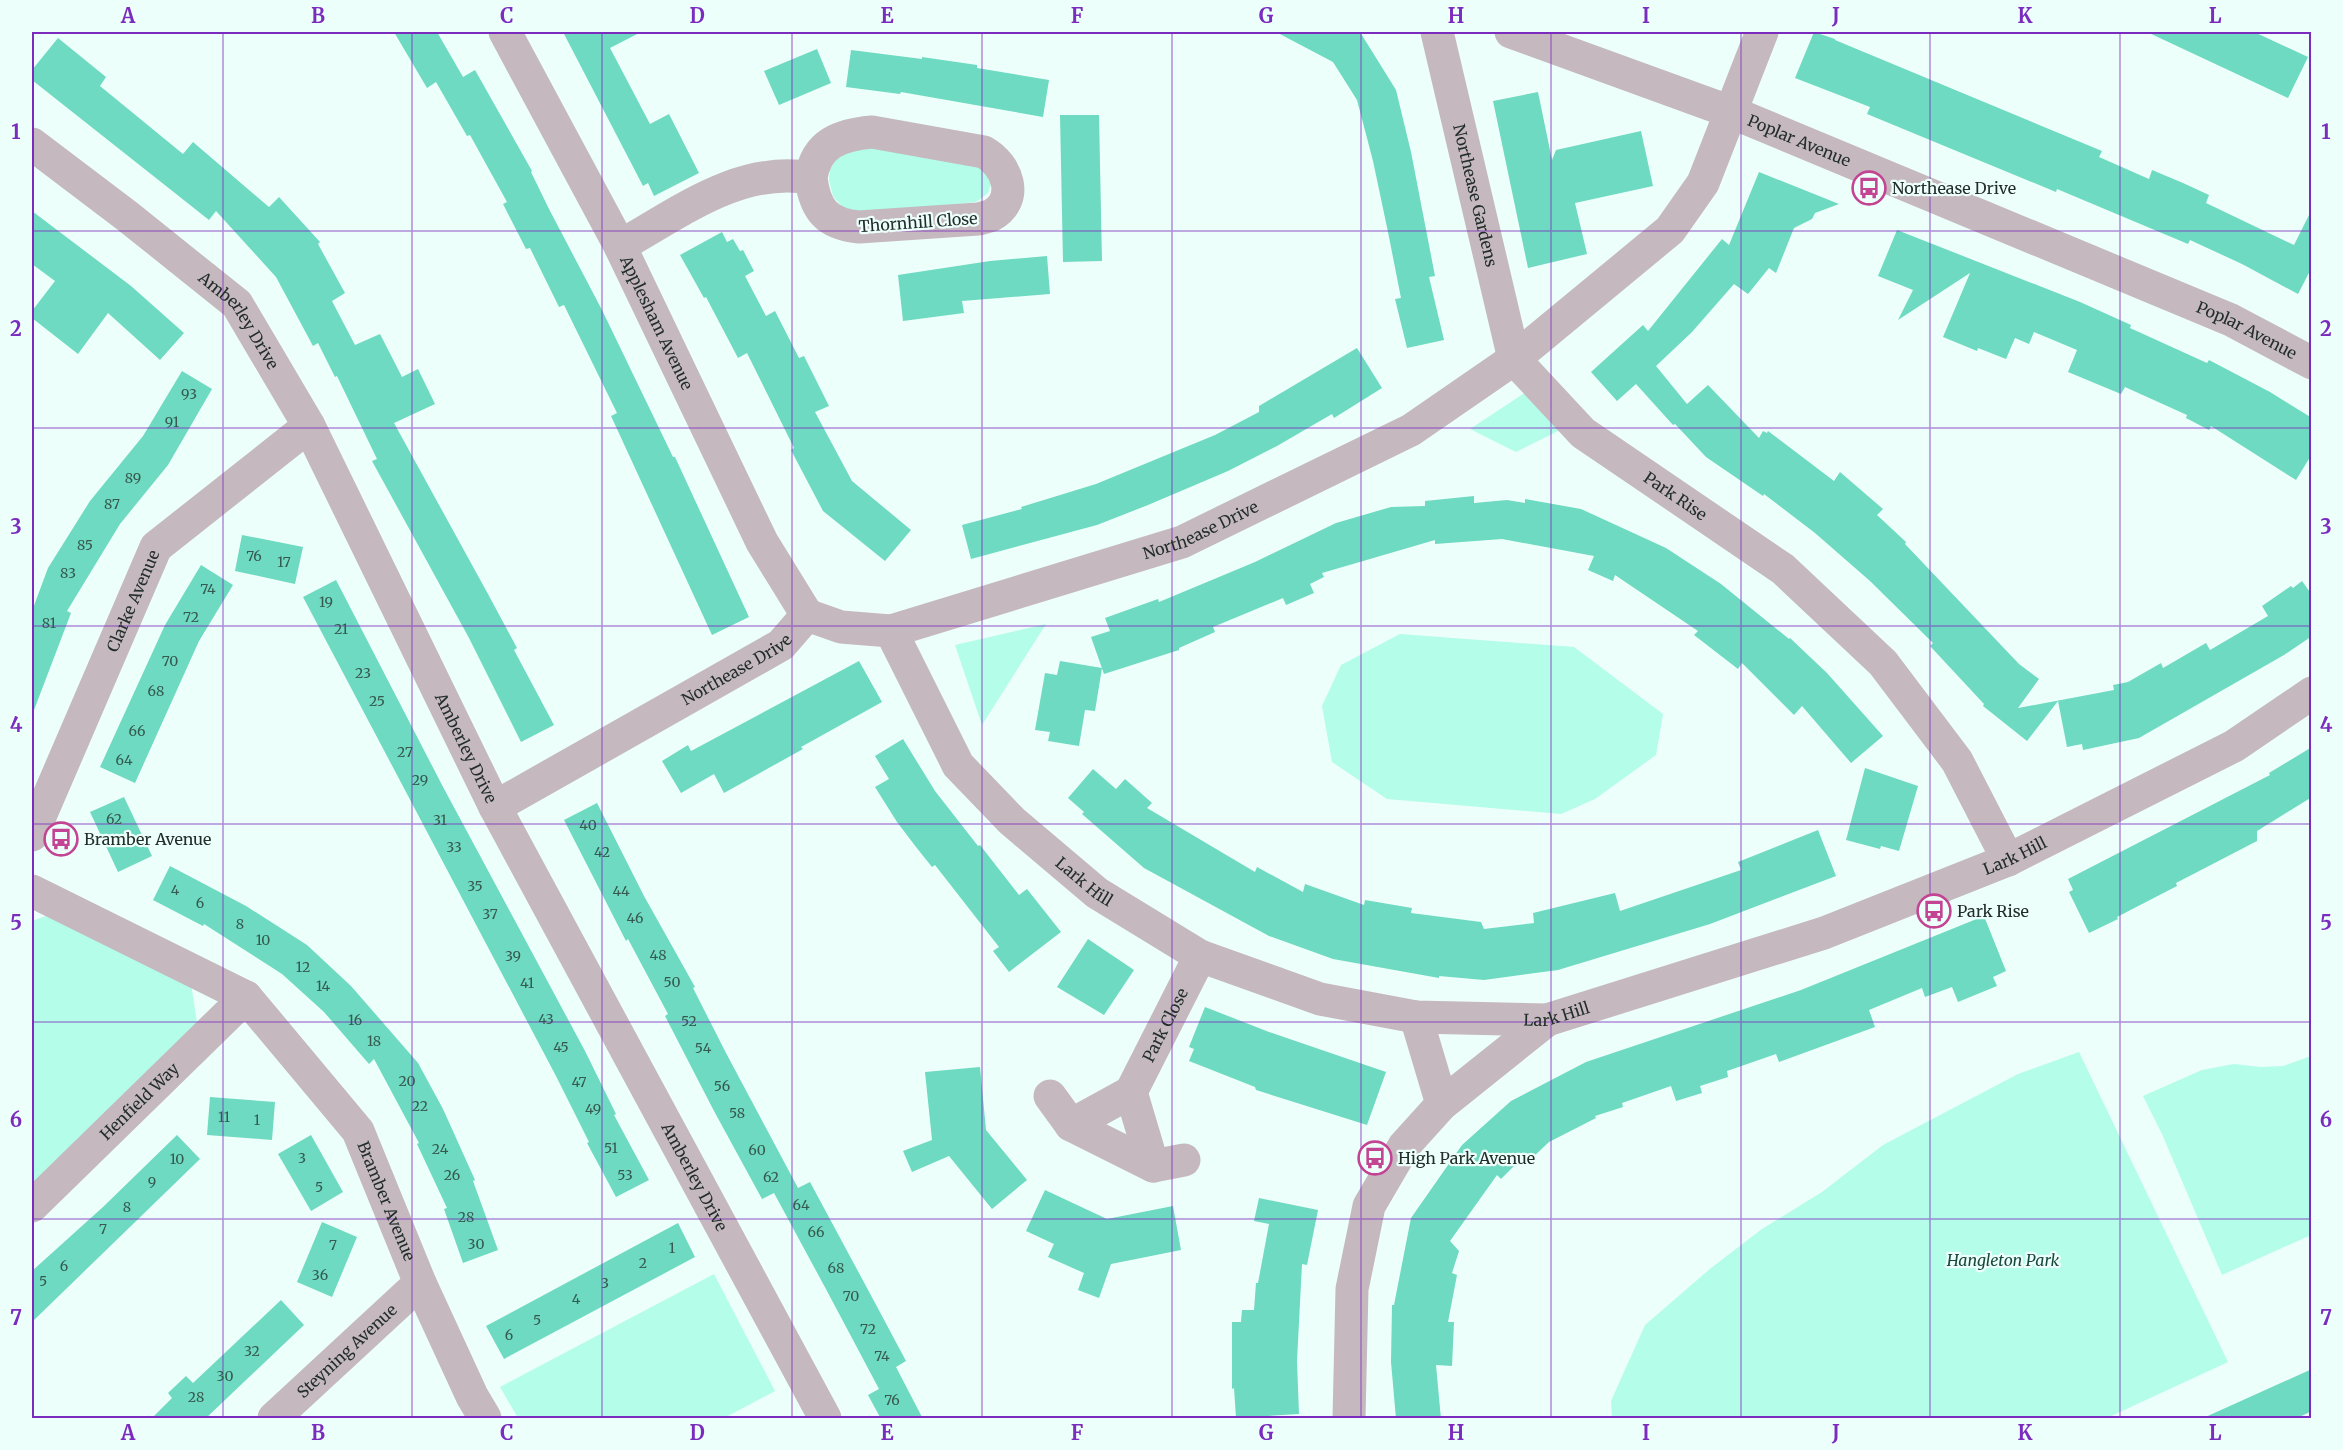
<svg xmlns="http://www.w3.org/2000/svg" width="2343" height="1450" font-family="Merriweather,serif">
<style>
.green{fill:#b3fde9}
.building{fill:#6edac1}
.lines{fill:none;stroke-linecap:round;stroke-linejoin:round}
.minor{stroke:#c5b9bf;stroke-width:33}
.grid{fill:none;stroke:#7b2cbf;stroke-width:1.5;stroke-opacity:0.55}
.labels{text-anchor:middle;stroke-width:4.5;stroke-linejoin:round;paint-order:stroke}
.number-label{font-size:14px;fill:#365950}
.street-label{font-size:16px;fill:#232e2b;stroke:#edfffa}
.poi-label{font-size:16px;fill:#232e2b;stroke:#edfffa;text-anchor:start}
.park-label{font-size:16px;font-style:italic;fill:#18483d;stroke:#edfffa}
.neatline{fill:none;stroke:#7b2cbf;stroke-width:2}
.grid-label{font-size:20px;text-anchor:middle;font-weight:bold;fill:#7b2cbf}
</style>
<rect width="100%" height="100%" fill="#edfffa"/>
<g class="green">
<path d="M 860,146 L 983,167 L 991,184 L 988,193 L 976,202 L 864,214 L 842,207 L 833,196 L 829,180 L 830,170 L 836,159 Z"/>
<path d="M 1532,388 L 1566,427 L 1516,452 L 1470,429 Z"/>
<path d="M 1046,624 L 982,725 L 955,645 Z"/>
<path d="M 1400,634 L 1574,647 L 1663,714 L 1656,755 L 1595,799 L 1561,814 L 1387,799 L 1332,762 L 1322,706 L 1341,665 Z"/>
<path d="M 46,916 L 191,984 L 198,1029 L 32,1189 L 32,921 Z"/>
<path d="M 2079,1052 L 2228,1362 L 2107,1418 L 1612,1418 L 1611,1401 L 1645,1325 L 1711,1268 L 1762,1229 L 1822,1192 L 1883,1145 L 2018,1074 Z"/>
<path d="M 2311,1056 L 2311,1235 L 2222,1275 L 2162,1134 L 2143,1096 L 2202,1070 L 2234,1064 L 2261,1067 L 2283,1066 Z"/>
<path d="M 714,1274 L 775,1391 L 724,1418 L 518,1418 L 500,1387 Z"/>
</g>
<g class="building">
<path d="M 394,32 L 437,32 L 463,77 L 475,70 L 532,171 L 531,172 L 549,209 L 602,310 L 673,457 L 675,457 L 749,617 L 712,635 L 611,416 L 617,413 L 564,305 L 559,307 L 530,248 L 526,249 L 503,204 L 507,202 L 470,135 L 467,136 L 436,82 L 427,88 Z"/>
<path d="M 563,32 L 641,32 L 610,48 L 650,124 L 669,114 L 699,173 L 654,196 L 648,183 L 643,186 Z"/>
<path d="M 1276,32 L 1360,32 L 1396,90 L 1411,152 L 1435,276 L 1429,277 L 1444,340 L 1407,348 L 1395,299 L 1401,298 L 1388,232 L 1373,161 L 1357,100 L 1333,62 Z"/>
<path d="M 1814,32 L 1835,39 L 1835,40 L 2102,151 L 2099,157 L 2149,179 L 2152,170 L 2183,183 L 2209,195 L 2206,203 L 2294,245 L 2312,209 L 2312,267 L 2298,294 L 2242,264 L 2190,240 L 2188,244 L 2057,189 L 2056,192 L 1867,114 L 1870,107 L 1795,78 Z"/>
<path d="M 2147,32 L 2254,32 L 2308,57 L 2288,98 Z"/>
<path d="M 58,38 L 106,77 L 100,86 L 183,154 L 193,142 L 269,207 L 279,197 L 320,242 L 318,244 L 345,293 L 332,301 L 355,345 L 380,334 L 402,377 L 418,369 L 435,404 L 394,423 L 488,594 L 517,648 L 514,650 L 554,725 L 521,742 L 469,638 L 372,461 L 377,459 L 337,376 L 335,377 L 318,343 L 313,346 L 276,277 L 216,211 L 209,220 L 32,80 L 32,70 Z"/>
<path d="M 817,49 L 831,83 L 779,105 L 764,71 Z"/>
<path d="M 851,50 L 922,59 L 922,57 L 977,65 L 977,68 L 1049,80 L 1043,117 L 901,92 L 900,94 L 846,87 Z"/>
<path d="M 1538,92 L 1552,160 L 1556,150 L 1641,131 L 1653,186 L 1575,203 L 1587,254 L 1528,268 L 1493,101 Z"/>
<path d="M 1060,115 L 1099,115 L 1102,261 L 1063,262 Z"/>
<path d="M 1759,172 L 1839,204 L 1815,213 L 1812,219 L 1794,228 L 1776,273 L 1769,268 L 1748,294 L 1734,284 L 1692,332 L 1656,366 L 1687,404 L 1708,385 L 1759,438 L 1763,431 L 1767,433 L 1768,431 L 1834,481 L 1840,472 L 1883,509 L 1877,515 L 1906,542 L 1905,544 L 2019,664 L 2039,679 L 2018,708 L 2114,690 L 2113,685 L 2128,682 L 2161,663 L 2163,668 L 2206,643 L 2210,650 L 2268,616 L 2262,606 L 2291,586 L 2293,588 L 2302,581 L 2312,595 L 2312,636 L 2284,655 L 2139,738 L 2083,750 L 2082,744 L 2067,747 L 2058,701 L 2027,741 L 1983,706 L 1984,704 L 1930,646 L 1933,643 L 1870,581 L 1815,533 L 1764,494 L 1763,496 L 1706,457 L 1675,424 L 1673,425 L 1636,384 L 1617,401 L 1591,372 L 1643,325 L 1648,331 L 1722,239 L 1729,245 Z"/>
<path d="M 32,211 L 131,286 L 184,333 L 160,360 L 108,313 L 78,354 L 32,318 L 32,311 L 55,281 L 32,264 Z"/>
<path d="M 1897,230 L 2080,302 L 2131,325 L 2130,328 L 2207,363 L 2209,360 L 2270,392 L 2312,418 L 2312,454 L 2296,480 L 2211,426 L 2209,430 L 2186,418 L 2187,415 L 2125,387 L 2121,394 L 2068,372 L 2077,350 L 2034,332 L 2029,344 L 2015,338 L 2006,359 L 1978,348 L 1977,351 L 1943,337 L 1970,273 L 1898,320 L 1913,290 L 1878,276 Z"/>
<path d="M 722,232 L 727,242 L 733,239 L 740,251 L 743,250 L 754,271 L 745,276 L 766,316 L 775,311 L 799,358 L 804,356 L 829,406 L 815,412 L 852,481 L 911,530 L 885,561 L 823,511 L 791,450 L 794,448 L 747,353 L 738,358 L 706,297 L 704,298 L 680,255 Z"/>
<path d="M 1047,256 L 1050,294 L 962,301 L 964,313 L 903,321 L 898,275 L 990,261 Z"/>
<path d="M 1357,348 L 1382,388 L 1334,418 L 1332,414 L 1277,446 L 1228,471 L 1148,505 L 1097,525 L 971,559 L 962,525 L 1022,509 L 1021,507 L 1096,484 L 1215,435 L 1259,412 L 1259,406 Z"/>
<path d="M 182,371 L 212,389 L 168,465 L 120,524 L 67,611 L 71,613 L 34,710 L 32,710 L 32,611 L 48,568 L 90,501 L 143,436 Z"/>
<path d="M 1474,496 L 1474,503 L 1507,500 L 1525,503 L 1525,499 L 1581,509 L 1666,548 L 1721,584 L 1789,639 L 1790,638 L 1827,673 L 1883,736 L 1851,763 L 1802,706 L 1794,715 L 1742,663 L 1738,669 L 1694,635 L 1698,631 L 1615,575 L 1613,581 L 1588,570 L 1594,556 L 1502,539 L 1435,544 L 1435,540 L 1322,573 L 1324,577 L 1310,584 L 1314,593 L 1286,605 L 1283,598 L 1213,627 L 1215,632 L 1179,648 L 1179,650 L 1104,674 L 1091,637 L 1110,631 L 1105,618 L 1158,599 L 1159,602 L 1255,562 L 1336,523 L 1391,507 L 1425,506 L 1425,501 Z"/>
<path d="M 242,535 L 303,547 L 295,584 L 235,571 Z"/>
<path d="M 201,565 L 233,585 L 199,641 L 135,783 L 100,767 L 165,625 Z"/>
<path d="M 336,580 L 442,785 L 585,1051 L 616,1114 L 614,1115 L 649,1180 L 616,1197 L 587,1143 L 589,1142 L 556,1076 L 303,597 Z"/>
<path d="M 859,661 L 882,702 L 801,747 L 803,749 L 724,793 L 714,774 L 681,793 L 662,761 L 688,745 L 691,751 Z"/>
<path d="M 1060,661 L 1102,668 L 1095,711 L 1085,710 L 1079,746 L 1048,741 L 1050,732 L 1035,730 L 1045,673 L 1057,675 Z"/>
<path d="M 903,739 L 935,791 L 978,846 L 980,845 L 1019,895 L 1027,889 L 1061,932 L 1009,972 L 993,951 L 999,947 L 935,865 L 932,867 L 916,847 L 897,822 L 875,787 L 889,779 L 875,756 Z"/>
<path d="M 2312,747 L 2312,797 L 2257,831 L 2257,841 L 2176,883 L 2177,886 L 2117,917 L 2118,919 L 2089,933 L 2069,892 L 2073,890 L 2068,879 L 2270,775 L 2269,773 Z"/>
<path d="M 1865,768 L 1918,786 L 1899,851 L 1881,846 L 1880,849 L 1846,840 Z"/>
<path d="M 1093,769 L 1116,789 L 1125,779 L 1152,803 L 1147,808 L 1255,872 L 1257,867 L 1303,892 L 1305,884 L 1364,905 L 1365,900 L 1412,908 L 1411,913 L 1481,922 L 1484,929 L 1534,923 L 1533,913 L 1615,893 L 1620,911 L 1741,870 L 1738,862 L 1818,830 L 1836,876 L 1710,924 L 1558,970 L 1484,980 L 1439,976 L 1439,978 L 1333,959 L 1269,936 L 1144,868 L 1082,814 L 1084,812 L 1068,798 Z"/>
<path d="M 124,797 L 152,856 L 118,872 L 90,812 Z"/>
<path d="M 597,803 L 644,896 L 695,987 L 693,988 L 726,1053 L 798,1188 L 810,1182 L 874,1301 L 906,1361 L 896,1367 L 923,1419 L 881,1419 L 868,1395 L 879,1389 L 827,1291 L 774,1193 L 762,1199 L 714,1111 L 665,1016 L 668,1014 L 628,939 L 626,941 L 564,820 Z"/>
<path d="M 170,866 L 246,906 L 307,945 L 351,986 L 418,1063 L 443,1109 L 475,1180 L 473,1181 L 498,1250 L 463,1263 L 444,1209 L 447,1208 L 417,1144 L 419,1143 L 374,1059 L 369,1064 L 324,1012 L 282,974 L 204,924 L 203,926 L 153,900 Z"/>
<path d="M 1984,916 L 2006,971 L 1993,977 L 1997,986 L 1958,1002 L 1952,987 L 1925,997 L 1922,988 L 1869,1010 L 1875,1027 L 1779,1062 L 1776,1054 L 1727,1071 L 1728,1077 L 1700,1086 L 1702,1093 L 1676,1101 L 1671,1086 L 1622,1103 L 1623,1107 L 1595,1116 L 1596,1118 L 1549,1142 L 1532,1158 L 1527,1153 L 1501,1179 L 1497,1175 L 1450,1241 L 1459,1251 L 1452,1273 L 1457,1275 L 1448,1322 L 1454,1322 L 1452,1366 L 1436,1365 L 1441,1419 L 1396,1419 L 1391,1362 L 1392,1305 L 1394,1305 L 1411,1218 L 1462,1145 L 1511,1101 L 1586,1062 L 1801,990 Z"/>
<path d="M 1088,939 L 1134,970 L 1104,1015 L 1057,987 Z"/>
<path d="M 1205,1007 L 1269,1032 L 1386,1072 L 1367,1125 L 1256,1090 L 1255,1087 L 1189,1061 L 1194,1049 L 1189,1047 Z"/>
<path d="M 980,1067 L 986,1130 L 1027,1180 L 992,1209 L 949,1156 L 912,1172 L 903,1151 L 932,1140 L 925,1072 Z"/>
<path d="M 210,1097 L 275,1102 L 272,1140 L 207,1135 Z"/>
<path d="M 177,1135 L 200,1159 L 32,1322 L 32,1271 L 103,1207 Z"/>
<path d="M 311,1135 L 343,1192 L 311,1211 L 278,1154 Z"/>
<path d="M 1045,1190 L 1107,1219 L 1173,1206 L 1181,1250 L 1111,1264 L 1099,1298 L 1078,1290 L 1084,1273 L 1048,1257 L 1054,1244 L 1026,1231 Z"/>
<path d="M 1259,1198 L 1318,1210 L 1307,1265 L 1302,1264 L 1297,1361 L 1299,1414 L 1236,1418 L 1234,1388 L 1232,1389 L 1232,1322 L 1241,1322 L 1242,1310 L 1254,1310 L 1256,1283 L 1258,1283 L 1269,1224 L 1254,1221 Z"/>
<path d="M 322,1222 L 357,1237 L 332,1297 L 297,1282 Z"/>
<path d="M 678,1223 L 695,1257 L 504,1359 L 486,1326 Z"/>
<path d="M 281,1300 L 304,1325 L 205,1419 L 151,1419 L 172,1398 L 168,1393 L 186,1376 L 193,1383 Z"/>
<path d="M 2312,1369 L 2312,1411 L 2295,1419 L 2201,1419 Z"/>
</g>
<g class="lines">
<g class="minor">
<path id="s1" d="M 505,32 L 620,246 L 762,542 L 807,615"/>
<path id="s2" d="M 1437,32 L 1514,359 L 1583,433 L 1783,569 L 1883,663 L 1957,761 L 2008,860"/>
<path id="s3" d="M 1511,32 L 1731,112 L 2231,320 L 2312,363"/>
<path id="s4" d="M 32,144 L 127,216 L 237,304 L 309,426 L 495,807 L 825,1418"/>
<path d="M 620,246 C 679,213 740,165 811,178 C 816,143 840,135 872,132 L 984,152 C 1007,165 1020,199 992,215 C 988,217 982,218 978,219 L 859,227 C 827,224 815,210 811,178"/>
<path id="s5" d="M 807,615 L 841,627 L 891,631 L 1182,542 L 1411,430 L 1514,359 L 1670,230 L 1703,183 L 1762,32"/>
<path id="s6" d="M 891,631 L 958,765 L 1012,821 L 1097,893 L 1200,956 L 1320,999 L 1416,1017 L 1547,1020 L 1824,933 L 2008,860 L 2234,746 L 2312,693"/>
<path id="s7" d="M 495,807 L 781,645 L 807,615"/>
<path id="s8" d="M 32,835 L 156,547 L 309,426"/>
<path id="s9" d="M 32,891 L 246,997 L 358,1131 L 420,1283 L 472,1396 L 485,1418"/>
<path d="M 1416,1017 L 1442,1104"/>
<path d="M 1050,1096 L 1071,1125 L 1153,1166"/>
<path d="M 1071,1125 L 1131,1092"/>
<path id="s10" d="M 1184,1160 L 1153,1166 L 1131,1092 L 1200,956"/>
<path id="s11" d="M 32,1206 L 246,997"/>
<path id="s12" d="M 274,1418 L 420,1283"/>
<path d="M 1349,1418 L 1352,1289 L 1369,1206 L 1404,1146 L 1442,1104 L 1547,1020"/>
</g>
</g>
<path class="grid" d="M 223,32 L 223,1418M 412,32 L 412,1418M 602,32 L 602,1418M 792,32 L 792,1418M 982,32 L 982,1418M 1172,32 L 1172,1418M 1361,32 L 1361,1418M 1551,32 L 1551,1418M 1741,32 L 1741,1418M 1930,32 L 1930,1418M 2120,32 L 2120,1418M 32,231 L 2312,231M 32,428 L 2312,428M 32,626 L 2312,626M 32,824 L 2312,824M 32,1022 L 2312,1022M 32,1219 L 2312,1219"/>
<defs>
<symbol id="bus-ring" viewBox="-11 -11 22 22"><circle r="9.5" fill="#edfffa" stroke="#c24493" stroke-width="1.5"/><path d="M-5-6H5V4H4V6H2V4H-2V6H-4V4H-5ZM-3.5-4V0h7V-4ZM-3.5 1.2v1.5H-2V1.2ZM2 1.2v1.5H3.5V1.2Z" fill="#c24493"/></symbol>
</defs>
<g fill-rule="evenodd">
<use href="#bus-ring" x="1850" y="169" width="38" height="38"/>
<use href="#bus-ring" x="42" y="820" width="38" height="38"/>
<use href="#bus-ring" x="1915" y="892" width="38" height="38"/>
<use href="#bus-ring" x="1356" y="1139" width="38" height="38"/>
</g>
<g class="labels">
<g class="number-label">
<text x="189" y="399">93</text>
<text x="172" y="427">91</text>
<text x="133" y="483">89</text>
<text x="112" y="509">87</text>
<text x="85" y="550">85</text>
<text x="254" y="561">76</text>
<text x="284" y="567">17</text>
<text x="68" y="578">83</text>
<text x="208" y="594">74</text>
<text x="326" y="607">19</text>
<text x="191" y="622">72</text>
<text x="49" y="628">81</text>
<text x="341" y="634">21</text>
<text x="170" y="666">70</text>
<text x="363" y="678">23</text>
<text x="156" y="696">68</text>
<text x="377" y="706">25</text>
<text x="137" y="736">66</text>
<text x="405" y="757">27</text>
<text x="124" y="765">64</text>
<text x="420" y="785">29</text>
<text x="114" y="824">62</text>
<text x="440" y="825">31</text>
<text x="588" y="830">40</text>
<text x="454" y="852">33</text>
<text x="602" y="857">42</text>
<text x="475" y="891">35</text>
<text x="175" y="895">4</text>
<text x="621" y="896">44</text>
<text x="200" y="908">6</text>
<text x="490" y="919">37</text>
<text x="635" y="923">46</text>
<text x="240" y="929">8</text>
<text x="263" y="945">10</text>
<text x="658" y="960">48</text>
<text x="513" y="961">39</text>
<text x="303" y="972">12</text>
<text x="672" y="987">50</text>
<text x="527" y="988">41</text>
<text x="323" y="991">14</text>
<text x="546" y="1024">43</text>
<text x="355" y="1025">16</text>
<text x="689" y="1026">52</text>
<text x="374" y="1046">18</text>
<text x="561" y="1052">45</text>
<text x="703" y="1053">54</text>
<text x="407" y="1086">20</text>
<text x="579" y="1087">47</text>
<text x="722" y="1091">56</text>
<text x="420" y="1111">22</text>
<text x="593" y="1114">49</text>
<text x="737" y="1118">58</text>
<text x="224" y="1122">11</text>
<text x="257" y="1125">1</text>
<text x="611" y="1153">51</text>
<text x="440" y="1154">24</text>
<text x="757" y="1155">60</text>
<text x="302" y="1163">3</text>
<text x="177" y="1164">10</text>
<text x="452" y="1180">26</text>
<text x="625" y="1180">53</text>
<text x="771" y="1182">62</text>
<text x="152" y="1187">9</text>
<text x="319" y="1192">5</text>
<text x="801" y="1210">64</text>
<text x="127" y="1212">8</text>
<text x="466" y="1222">28</text>
<text x="103" y="1234">7</text>
<text x="816" y="1237">66</text>
<text x="476" y="1249">30</text>
<text x="333" y="1250">7</text>
<text x="672" y="1253">1</text>
<text x="643" y="1268">2</text>
<text x="64" y="1271">6</text>
<text x="836" y="1273">68</text>
<text x="320" y="1280">36</text>
<text x="43" y="1286">5</text>
<text x="605" y="1288">3</text>
<text x="851" y="1301">70</text>
<text x="576" y="1304">4</text>
<text x="537" y="1325">5</text>
<text x="868" y="1334">72</text>
<text x="509" y="1340">6</text>
<text x="252" y="1356">32</text>
<text x="882" y="1361">74</text>
<text x="225" y="1381">30</text>
<text x="196" y="1402">28</text>
<text x="892" y="1405">76</text>
</g>
<g class="street-label">
<text dy="6" stroke="none"><textPath href="#s3" startOffset="308">Poplar Avenue</textPath></text>
<text dy="6" stroke="none"><textPath href="#s2" startOffset="168">Northease Gardens</textPath></text>
<text transform="translate(918 222) rotate(-4)" y="6">Thornhill Close</text>
<text dy="6" stroke="none"><textPath href="#s4" startOffset="274">Amberley Drive</textPath></text>
<text dy="6" stroke="none"><textPath href="#s1" startOffset="328">Applesham Avenue</textPath></text>
<text dy="6" stroke="none"><textPath href="#s3" startOffset="794">Poplar Avenue</textPath></text>
<text dy="6" stroke="none"><textPath href="#s2" startOffset="549">Park Rise</textPath></text>
<text dy="6" stroke="none"><textPath href="#s5" startOffset="412">Northease Drive</textPath></text>
<text dy="6" stroke="none"><textPath href="#s8" startOffset="255">Clarke Avenue</textPath></text>
<text dy="6" stroke="none"><textPath href="#s7" startOffset="278">Northease Drive</textPath></text>
<text dy="6" stroke="none"><textPath href="#s4" startOffset="760">Amberley Drive</textPath></text>
<text dy="6" stroke="none"><textPath href="#s6" startOffset="1312">Lark Hill</textPath></text>
<text dy="6" stroke="none"><textPath href="#s6" startOffset="322">Lark Hill</textPath></text>
<text dy="6" stroke="none"><textPath href="#s6" startOffset="826">Lark Hill</textPath></text>
<text dy="6" stroke="none"><textPath href="#s10" startOffset="184">Park Close</textPath></text>
<text dy="6" stroke="none"><textPath href="#s11" startOffset="150">Henfield Way</textPath></text>
<text dy="6" stroke="none"><textPath href="#s4" startOffset="1246">Amberley Drive</textPath></text>
<text dy="6" stroke="none"><textPath href="#s9" startOffset="489">Bramber Avenue</textPath></text>
<text dy="6" stroke="none"><textPath href="#s12" startOffset="99">Steyning Avenue</textPath></text>
</g>
<g class="poi-label">
<text x="1892" y="194">Northease Drive</text>
<text x="84" y="845">Bramber Avenue</text>
<text x="1957" y="917">Park Rise</text>
<text x="1398" y="1164">High Park Avenue</text>
</g>
<g class="park-label">
<text x="2003" y="1266">Hangleton Park</text>
</g>
</g>
<rect width="2343" height="1450" fill="none" stroke="#edfffa" stroke-width="66"/>
<rect x="33" y="33" width="2277" height="1384" class="neatline"/>
<g class="grid-label">
<text x="128" y="23">A</text>
<text x="318" y="23">B</text>
<text x="507" y="23">C</text>
<text x="697" y="23">D</text>
<text x="887" y="23">E</text>
<text x="1077" y="23">F</text>
<text x="1266" y="23">G</text>
<text x="1456" y="23">H</text>
<text x="1646" y="23">I</text>
<text x="1836" y="23">J</text>
<text x="2025" y="23">K</text>
<text x="2215" y="23">L</text>
<text x="16" y="139">1</text>
<text x="2326" y="139">1</text>
<text x="16" y="336">2</text>
<text x="2326" y="336">2</text>
<text x="16" y="534">3</text>
<text x="2326" y="534">3</text>
<text x="16" y="732">4</text>
<text x="2326" y="732">4</text>
<text x="16" y="930">5</text>
<text x="2326" y="930">5</text>
<text x="16" y="1127">6</text>
<text x="2326" y="1127">6</text>
<text x="16" y="1325">7</text>
<text x="2326" y="1325">7</text>
<text x="128" y="1440">A</text>
<text x="318" y="1440">B</text>
<text x="507" y="1440">C</text>
<text x="697" y="1440">D</text>
<text x="887" y="1440">E</text>
<text x="1077" y="1440">F</text>
<text x="1266" y="1440">G</text>
<text x="1456" y="1440">H</text>
<text x="1646" y="1440">I</text>
<text x="1836" y="1440">J</text>
<text x="2025" y="1440">K</text>
<text x="2215" y="1440">L</text>
</g>
</svg>
